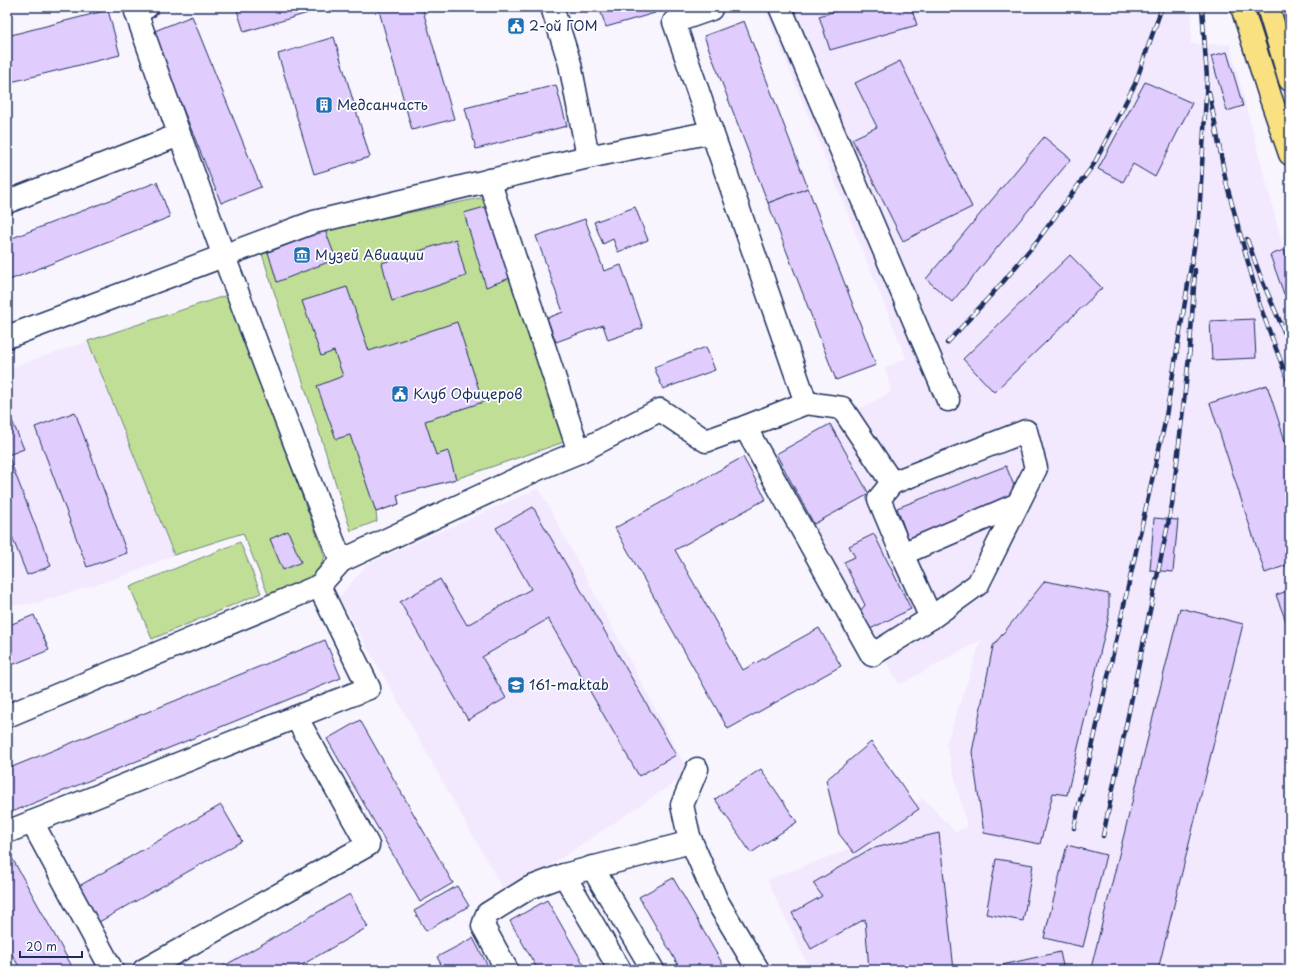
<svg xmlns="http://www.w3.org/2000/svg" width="1297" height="977" font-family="'Playpen Sans',sans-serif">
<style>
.built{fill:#f2e9fe}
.green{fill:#c0de96;stroke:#6e867a}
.building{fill:#e0ccfd;stroke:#1b2f5e}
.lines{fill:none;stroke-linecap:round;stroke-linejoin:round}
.minor-casing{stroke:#1b2f5e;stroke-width:25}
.major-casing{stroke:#1b2f5e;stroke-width:25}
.minor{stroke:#fff;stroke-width:22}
.major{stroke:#f9e181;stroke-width:22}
.rail-casing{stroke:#1b2f5e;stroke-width:4.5}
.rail{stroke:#fff;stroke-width:3;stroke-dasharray:9;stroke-linecap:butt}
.labels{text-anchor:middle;stroke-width:3.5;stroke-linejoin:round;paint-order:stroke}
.poi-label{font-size:14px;fill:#1b2f5e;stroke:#fff;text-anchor:start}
</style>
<rect width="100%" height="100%" fill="#f9f5ff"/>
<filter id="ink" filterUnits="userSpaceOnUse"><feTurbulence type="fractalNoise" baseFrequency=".025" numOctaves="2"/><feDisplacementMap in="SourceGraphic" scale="8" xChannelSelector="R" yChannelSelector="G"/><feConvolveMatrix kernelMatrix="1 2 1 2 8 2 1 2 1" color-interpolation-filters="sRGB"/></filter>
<g filter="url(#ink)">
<g class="built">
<path d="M 764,7 L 1192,7 L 1191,44 L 1230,44 L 1284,250 L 1290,267 L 1290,970 L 810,970 L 767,880 L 846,850 L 923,798 L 955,832 L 967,827 L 946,744 L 981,640 L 899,685 L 814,524 L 869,494 L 830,424 L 891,392 L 885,368 L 906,358 Z"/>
<path d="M 88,341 L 174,555 L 120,577 L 37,603 L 7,606 L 7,369 Z"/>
<path d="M 539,488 L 689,773 L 506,895 L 339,597 L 367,564 Z"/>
</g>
<g class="green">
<path d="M 485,197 L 567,441 L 456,479 L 397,495 L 399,504 L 376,512 L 377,521 L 351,531 L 262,254 L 325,230 Z"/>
<path d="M 227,295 L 325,557 L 315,576 L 268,594 L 243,533 L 174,555 L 88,341 Z"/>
<path d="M 240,542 L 261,593 L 152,639 L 130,587 Z"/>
</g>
<g class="building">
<path d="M 236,7 L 306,7 L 308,13 L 244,32 Z"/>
<path d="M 378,7 L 422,7 L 454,119 L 412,130 Z"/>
<path d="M 599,7 L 653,7 L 655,13 L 606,27 Z"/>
<path d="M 850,7 L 911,7 L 917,25 L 830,50 L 819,16 Z"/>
<path d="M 108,10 L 120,55 L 7,83 L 7,36 Z"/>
<path d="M 192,16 L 261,187 L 221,203 L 152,32 Z"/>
<path d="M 744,21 L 808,188 L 768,203 L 704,36 Z"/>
<path d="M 334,37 L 370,157 L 314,174 L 278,54 Z"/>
<path d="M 1227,52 L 1243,106 L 1227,111 L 1211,56 Z"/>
<path d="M 900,61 L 972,207 L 903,241 L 852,139 L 877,127 L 855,83 Z"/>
<path d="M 1145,82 L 1192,103 L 1155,177 L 1133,164 L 1123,182 L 1098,169 Z"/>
<path d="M 556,85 L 567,126 L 476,149 L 465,108 Z"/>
<path d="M 1044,137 L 1071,159 L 952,302 L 926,279 Z"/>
<path d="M 157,182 L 170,217 L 7,281 L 7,240 Z"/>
<path d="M 808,188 L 876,365 L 836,380 L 768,203 Z"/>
<path d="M 488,206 L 510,278 L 486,287 L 464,213 Z"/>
<path d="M 635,207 L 648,240 L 618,252 L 613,239 L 603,244 L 594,222 Z"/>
<path d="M 585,219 L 604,271 L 621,265 L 643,328 L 608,340 L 603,325 L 556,342 L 547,318 L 563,312 L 536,236 Z"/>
<path d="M 325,230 L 336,259 L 277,282 L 268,252 Z"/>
<path d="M 456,239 L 466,276 L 392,301 L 382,263 Z"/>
<path d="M 1284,250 L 1290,267 L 1290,292 L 1284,294 L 1270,255 Z"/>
<path d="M 1070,255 L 1102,288 L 994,392 L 963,359 Z"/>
<path d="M 347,287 L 369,351 L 457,322 L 483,402 L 425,421 L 436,455 L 448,451 L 456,479 L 397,495 L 399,504 L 376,512 L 350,435 L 336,439 L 317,386 L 343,376 L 334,351 L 321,356 L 302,301 Z"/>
<path d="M 1254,319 L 1256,358 L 1212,360 L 1210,321 Z"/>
<path d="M 706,347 L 715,370 L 663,389 L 654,367 Z"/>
<path d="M 1267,385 L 1290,456 L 1290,564 L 1265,573 L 1210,403 Z"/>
<path d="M 75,412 L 127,553 L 87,567 L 35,427 Z"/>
<path d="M 10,416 L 24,449 L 8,455 L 51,566 L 27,575 L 7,524 L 7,417 Z"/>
<path d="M 830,424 L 869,494 L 814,524 L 776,454 Z"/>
<path d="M 743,457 L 766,499 L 675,550 L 743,670 L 819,628 L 841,666 L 728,729 L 615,528 Z"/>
<path d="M 1006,466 L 1019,498 L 909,541 L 897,508 Z"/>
<path d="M 533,507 L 676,755 L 639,776 L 548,619 L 482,657 L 506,698 L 468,720 L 400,602 L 440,579 L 467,625 L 531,589 L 496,528 Z"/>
<path d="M 1154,518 L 1178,520 L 1173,572 L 1150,570 Z"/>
<path d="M 288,531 L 301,562 L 283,570 L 270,539 Z"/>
<path d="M 874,534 L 911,609 L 866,631 L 858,614 L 865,605 L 844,562 L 855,557 L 849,546 Z"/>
<path d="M 1045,581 L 1109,594 L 1109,615 L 1067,795 L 1053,793 L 1040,844 L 984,833 L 972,752 L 993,646 Z"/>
<path d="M 1290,590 L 1290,632 L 1276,595 Z"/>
<path d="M 1180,608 L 1243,624 L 1158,970 L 1100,970 L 1091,968 Z"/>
<path d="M 34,615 L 49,650 L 7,667 L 7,626 Z"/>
<path d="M 325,640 L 341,678 L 7,814 L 7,769 Z"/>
<path d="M 360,720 L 453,883 L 420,902 L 327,739 Z"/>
<path d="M 871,742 L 919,809 L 854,853 L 839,834 L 826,780 Z"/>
<path d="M 761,769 L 797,822 L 751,853 L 715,799 Z"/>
<path d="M 221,805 L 242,841 L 99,922 L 79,886 Z"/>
<path d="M 939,833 L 954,970 L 869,970 L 865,919 L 811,949 L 792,913 L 822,896 L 813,883 L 870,849 Z"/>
<path d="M 1067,845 L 1106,855 L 1083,947 L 1044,938 Z"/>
<path d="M 12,858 L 74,970 L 21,970 L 7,946 L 7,861 Z"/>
<path d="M 996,859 L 1033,865 L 1023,921 L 986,914 Z"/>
<path d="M 673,878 L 726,970 L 681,970 L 639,897 Z"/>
<path d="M 457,886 L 469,906 L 426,931 L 414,911 Z"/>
<path d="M 350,894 L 368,927 L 293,970 L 217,970 Z"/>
<path d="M 547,900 L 587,970 L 538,970 L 510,921 Z"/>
<path d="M 473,938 L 490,970 L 444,970 L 437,957 Z"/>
<path d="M 1060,952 L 1064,970 L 1003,970 L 1002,965 Z"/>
</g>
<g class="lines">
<defs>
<g id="minor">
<path d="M 147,7 L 136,12 C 200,196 269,379 341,561"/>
<path d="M 552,7 L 570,64 L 588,157"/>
<path d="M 710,7 L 711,9 L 674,22 L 712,132"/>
<path d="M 780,7 L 948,400"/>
<path d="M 489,180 L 579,452"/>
<path d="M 7,202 L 179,135"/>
<path d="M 7,337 L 314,222 L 588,157 L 712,132 L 806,403 L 745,427 L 706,441 L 660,410 L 579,452 L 540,468 L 341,561 L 319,586 L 7,716"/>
<path d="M 745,427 L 872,655 L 931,618 L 902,554 L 879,499 L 892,483 L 842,408 L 806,403"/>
<path d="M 892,483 L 1026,431 L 1036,468 L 978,584 L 931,618"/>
<path d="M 902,554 L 1018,504"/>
<path d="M 697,769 L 682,805 L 689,836 L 717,901 L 758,970"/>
<path d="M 32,822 L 112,970"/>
<path d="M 7,832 L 369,688 L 319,586"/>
<path d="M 592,867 L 653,970"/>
<path d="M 564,875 L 691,842"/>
<path d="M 144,970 L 368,845 L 296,717"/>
<path d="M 507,970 L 483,926 L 487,914 L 529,888 L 564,875 L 620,970"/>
</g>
<g id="major">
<path d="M 1242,7 L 1270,96 L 1290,154"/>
<path d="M 1268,7 L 1290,80"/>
</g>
</defs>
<use href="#minor" class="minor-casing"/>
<use href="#major" class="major-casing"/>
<use href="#minor" class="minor"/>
<use href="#major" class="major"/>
<defs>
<g id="rail">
<path d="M 1209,92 L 1226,182 L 1260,306 L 1290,386"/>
<path d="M 1247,239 L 1261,278 L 1290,345"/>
<path d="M 947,343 L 1003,282 L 1037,241 L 1094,164 L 1135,84 L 1162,7"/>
<path d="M 1074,828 L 1165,422 L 1199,218 L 1207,78 L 1202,7"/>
<path d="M 1103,836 L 1172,505 L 1190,348 L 1195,270"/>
</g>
</defs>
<use href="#rail" class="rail-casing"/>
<use href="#rail" class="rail"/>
</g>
</g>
<defs>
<symbol id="civic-square" viewBox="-11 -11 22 22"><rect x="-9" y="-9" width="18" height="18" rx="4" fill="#1f6fb2" stroke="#fff"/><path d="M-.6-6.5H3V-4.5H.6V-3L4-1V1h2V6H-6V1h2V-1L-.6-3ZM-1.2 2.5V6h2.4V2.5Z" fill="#fff"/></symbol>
<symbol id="building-square" viewBox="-11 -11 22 22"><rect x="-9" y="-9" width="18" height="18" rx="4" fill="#1f6fb2" stroke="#fff"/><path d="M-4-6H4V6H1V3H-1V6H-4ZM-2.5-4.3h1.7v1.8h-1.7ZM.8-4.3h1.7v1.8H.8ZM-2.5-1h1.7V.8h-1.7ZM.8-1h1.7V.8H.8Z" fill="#fff"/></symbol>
<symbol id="museum-square" viewBox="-11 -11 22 22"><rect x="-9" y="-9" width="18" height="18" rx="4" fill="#1f6fb2" stroke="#fff"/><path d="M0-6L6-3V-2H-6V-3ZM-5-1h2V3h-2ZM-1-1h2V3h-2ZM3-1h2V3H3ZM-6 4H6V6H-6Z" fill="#fff"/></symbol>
<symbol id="school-square" viewBox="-11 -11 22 22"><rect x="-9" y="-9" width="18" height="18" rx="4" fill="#1f6fb2" stroke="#fff"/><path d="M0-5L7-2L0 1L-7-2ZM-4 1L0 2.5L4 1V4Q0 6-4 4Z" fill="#fff"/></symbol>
</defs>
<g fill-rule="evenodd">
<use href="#civic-square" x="506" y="16" width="20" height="20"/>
<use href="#building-square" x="314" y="95" width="20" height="20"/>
<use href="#museum-square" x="292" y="245" width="20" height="20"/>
<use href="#civic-square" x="390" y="384" width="20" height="20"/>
<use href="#school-square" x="506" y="675" width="20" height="20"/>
</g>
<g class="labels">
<g class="poi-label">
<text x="529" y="31">2-ой ГОМ</text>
<text x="337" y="110">Медсанчасть</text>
<text x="315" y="260">Музей Авиации</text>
<text x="413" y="399">Клуб Офицеров</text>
<text x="529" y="690">161-maktab</text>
</g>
</g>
<rect width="1297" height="977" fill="none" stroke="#fff" stroke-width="24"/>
<rect x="12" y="12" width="1273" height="953" fill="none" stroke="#1b2f5e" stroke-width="1.5" filter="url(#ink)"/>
<path d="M20 951v6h62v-6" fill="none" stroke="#1b2f5e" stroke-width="2"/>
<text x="26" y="951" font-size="12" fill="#1b2f5e" stroke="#ffffff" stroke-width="3" paint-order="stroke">20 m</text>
</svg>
